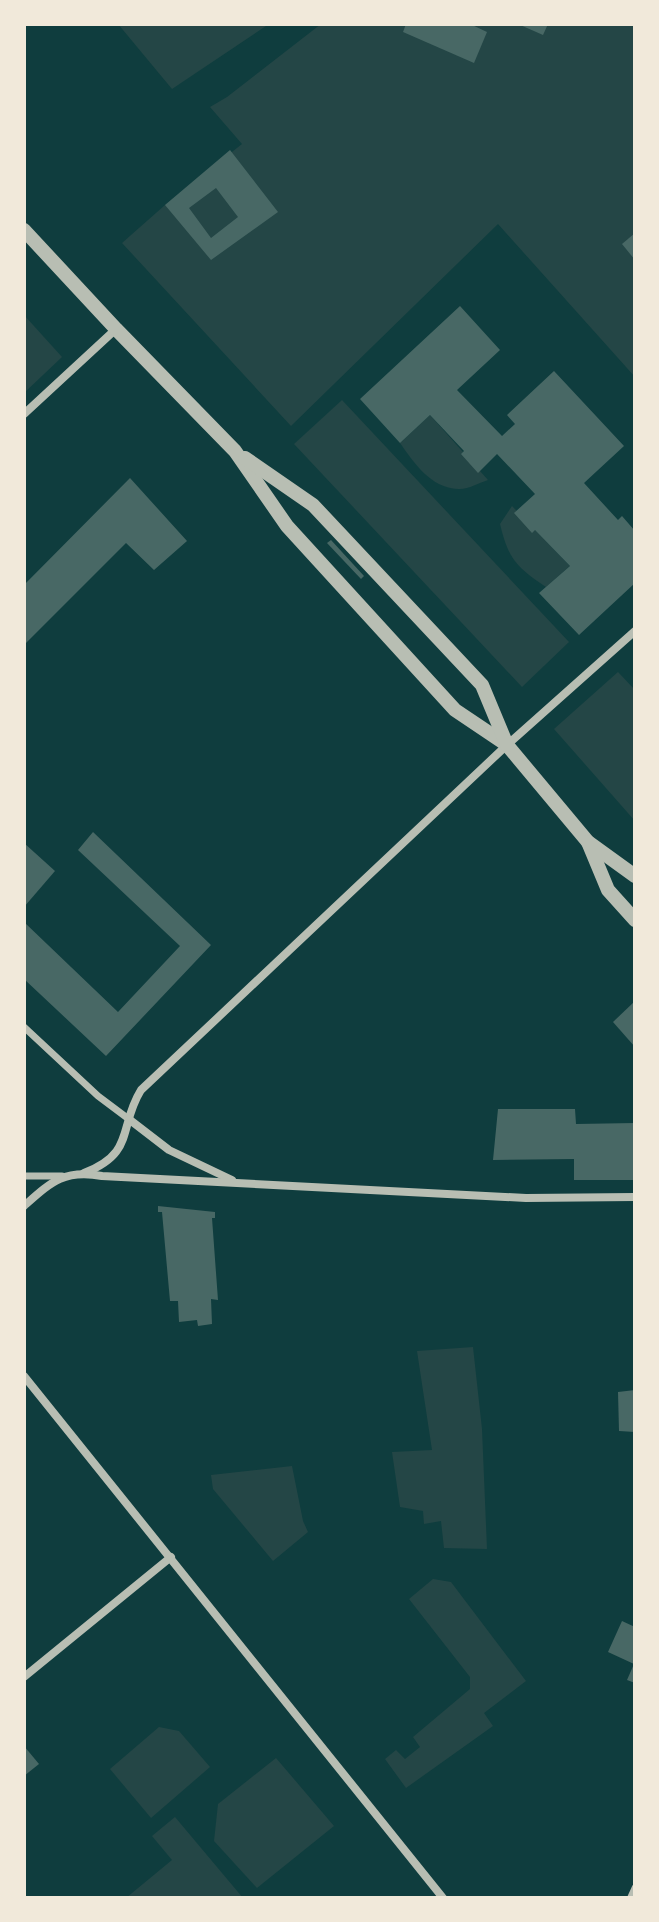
<svg xmlns="http://www.w3.org/2000/svg" width="659" height="1922" font-family="Barlow,sans-serif">
<style>
.green{fill:#244646}
.building{fill:#486865;fill-rule:evenodd}
.lines{fill:none;stroke-linecap:round;stroke-linejoin:round}
.service{stroke:#b8beb3;stroke-width:6}
.pedestrian{stroke:#b8beb3;stroke-width:7}
.minor{stroke:#b8beb3;stroke-width:8}
.tertiary{stroke:#b8beb3;stroke-width:14}
</style>
<rect width="100%" height="100%" fill="#0f3d3e"/>
<g class="green">
<path d="M 118,24 L 269,24 L 172,89 Z"/>
<path d="M 321,24 L 635,24 L 635,377 L 498,224 L 291,426 L 122,243 L 165,205 L 242,144 L 210,107 L 227,97 Z"/>
<path d="M 24,315 L 62,357 L 24,393 Z"/>
<path d="M 342,400 L 569,642 L 522,687 L 294,444 Z"/>
<path d="M 430,415 L 488,480 C 479,483 467,490 458,489 C 431,488 414,463 400,443 Z"/>
<path d="M 512,506 L 570,566 L 546,587 C 516,567 508,558 500,524 Z"/>
<path d="M 618,672 L 635,690 L 635,821 L 554,729 Z"/>
<path d="M 473,1347 L 482,1429 L 487,1549 L 444,1548 L 441,1521 L 424,1524 L 423,1511 L 400,1507 L 392,1452 L 432,1450 L 417,1351 Z"/>
<path d="M 292,1466 L 303,1521 L 308,1532 L 273,1561 L 213,1489 L 211,1475 Z"/>
<path d="M 433,1579 L 451,1582 L 526,1681 L 484,1713 L 493,1726 L 406,1788 L 385,1759 L 396,1750 L 405,1759 L 420,1747 L 413,1737 L 470,1689 L 470,1677 L 409,1599 Z"/>
<path d="M 159,1727 L 179,1731 L 210,1767 L 151,1818 L 110,1769 Z"/>
<path d="M 276,1758 L 334,1826 L 257,1888 L 214,1841 L 218,1804 Z"/>
<path d="M 175,1817 L 243,1898 L 126,1898 L 172,1860 L 152,1836 Z"/>
</g>
<g class="building">
<path d="M 406,24 L 470,24 L 487,32 L 474,63 L 403,32 Z"/>
<path d="M 518,24 L 548,24 L 543,35 Z"/>
<path d="M 230,150 L 278,212 L 211,260 L 165,205 ZM 216,188 L 238,217 L 211,238 L 189,208 Z"/>
<path d="M 635,233 L 635,260 L 622,244 Z"/>
<path d="M 460,306 L 500,350 L 457,390 L 502,436 L 515,424 L 507,415 L 554,371 L 624,446 L 584,483 L 618,520 L 622,516 L 635,531 L 635,583 L 579,635 L 539,593 L 570,566 L 535,530 L 532,533 L 514,513 L 535,494 L 497,454 L 478,473 L 461,454 L 464,451 L 430,415 L 400,443 L 360,399 Z"/>
<path d="M 130,478 L 187,541 L 154,570 L 126,543 L 24,645 L 24,585 Z"/>
<path d="M 331,540 L 364,576 L 361,579 L 327,543 Z"/>
<path d="M 93,832 L 211,945 L 106,1056 L 24,979 L 24,922 L 118,1012 L 180,946 L 78,850 Z"/>
<path d="M 24,843 L 55,871 L 24,907 Z"/>
<path d="M 635,1001 L 635,1047 L 613,1022 Z"/>
<path d="M 498,1109 L 575,1109 L 576,1124 L 635,1123 L 635,1180 L 574,1180 L 574,1159 L 493,1160 Z"/>
<path d="M 158,1206 L 215,1212 L 215,1218 L 212,1218 L 218,1300 L 211,1299 L 212,1324 L 198,1326 L 197,1320 L 179,1322 L 178,1301 L 170,1301 L 162,1212 L 158,1212 Z"/>
<path d="M 635,1390 L 635,1432 L 619,1431 L 618,1392 Z"/>
<path d="M 622,1621 L 635,1627 L 635,1683 L 627,1680 L 634,1664 L 608,1652 Z"/>
<path d="M 24,1746 L 39,1764 L 24,1776 Z"/>
</g>
<g class="lines">
<path class="service" d="M 630,1898 L 635,1887"/>
<g class="pedestrian">
<path d="M 24,1027 L 98,1096 L 130,1120"/>
<path d="M 24,1176 L 62,1176"/>
</g>
<g class="minor">
<path d="M 24,414 L 116,329"/>
<path d="M 130,1120 L 169,1150 L 232,1180"/>
<path d="M 84,1173 C 136,1153 118,1127 141,1090 L 507,745 L 635,631"/>
<path d="M 24,1206 C 51,1182 64,1169 102,1176 L 526,1198 L 635,1197"/>
<path d="M 24,1376 L 443,1898"/>
<path d="M 24,1677 L 171,1557"/>
</g>
<g class="tertiary">
<path d="M 24,230 L 116,329 L 235,451 L 287,526 L 455,710 L 507,745 L 588,842 L 635,876"/>
<path d="M 245,458 L 313,505 L 482,685 L 507,745"/>
<path d="M 588,842 L 608,890 L 635,920"/>
</g>
</g>
<rect width="659" height="1922" fill="none" stroke="#f1e9da" stroke-width="52"/>
</svg>
